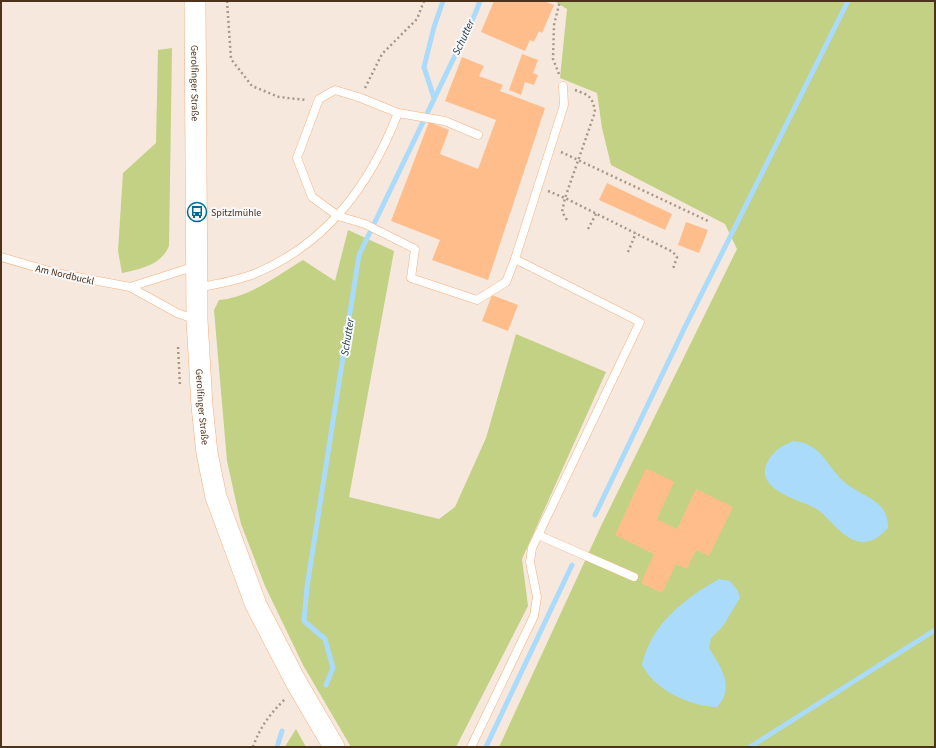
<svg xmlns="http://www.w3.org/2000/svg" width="936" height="748" font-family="'Source Sans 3',sans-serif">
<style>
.green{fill:#c2d183}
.water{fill:#abdbfb}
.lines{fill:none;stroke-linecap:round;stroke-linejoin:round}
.stream{stroke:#abdbfb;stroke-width:5}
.building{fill:#ffbd8b}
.service-casing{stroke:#f6b17d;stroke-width:9}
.tertiary-casing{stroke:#f6b17d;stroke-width:22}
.path{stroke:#aa9686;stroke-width:2.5;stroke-dasharray:2 3;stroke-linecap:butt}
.service{stroke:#fff;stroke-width:8}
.tertiary{stroke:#fff;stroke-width:21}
.labels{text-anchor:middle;stroke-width:4;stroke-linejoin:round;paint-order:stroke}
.street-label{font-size:10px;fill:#4c311b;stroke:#f8f8f8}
.poi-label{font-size:10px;fill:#4c311b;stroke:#f8f8f8;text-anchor:start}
.water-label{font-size:11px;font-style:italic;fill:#243b4a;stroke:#f8f8f8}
</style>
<rect width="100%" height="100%" fill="#f6e8dd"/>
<g class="green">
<path d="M 554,1 L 935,1 L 935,747 L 499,747 L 601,526 L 737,249 L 725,224 L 611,165 L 602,128 L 597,93 L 560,78 L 567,9 Z"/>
<path d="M 172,48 L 169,246 C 161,265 141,269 122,273 L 118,251 L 123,173 L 156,143 L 158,50 Z"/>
<path d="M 348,230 L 394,251 L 349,497 L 439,519 L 455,507 L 486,438 L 516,334 L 606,372 L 522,559 L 528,606 L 456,747 L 351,747 L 303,665 L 265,586 L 241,524 L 227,461 L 214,310 L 219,300 C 249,298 278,275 303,260 L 335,281 Z"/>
<path d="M 296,729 L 306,747 L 285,747 L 286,745 Z"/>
</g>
<g class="water">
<path d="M 794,441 C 821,444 825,463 842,480 C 853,491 872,496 882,508 C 887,514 888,521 888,528 C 880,536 874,542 862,542 C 843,541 830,517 815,508 C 801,500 754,490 767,463 C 774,450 781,446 794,441 Z"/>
<path d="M 719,579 L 730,581 L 738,591 L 740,598 L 723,626 L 711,638 L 709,648 C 720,666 736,687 717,707 C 689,706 655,690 642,665 C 651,624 684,599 719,579 Z"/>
</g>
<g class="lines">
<g class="stream">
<path d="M 434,98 L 424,67 L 434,27 L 443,1"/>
<path d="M 595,515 L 684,329 L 848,1"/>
<path d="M 326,685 L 333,668 L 325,639 L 304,621 L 307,587 L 359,255 L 475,14 L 480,1"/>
<path d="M 277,747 L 282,731"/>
<path d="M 486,747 L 572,565"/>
<path d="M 750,747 L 935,630"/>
</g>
</g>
<g class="building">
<path d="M 494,1 L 544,1 L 554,5 L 542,33 L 539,31 L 534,42 L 530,40 L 525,51 L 481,32 Z"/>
<path d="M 522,54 L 538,60 L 533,73 L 538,75 L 534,85 L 525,82 L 521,95 L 509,90 Z"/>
<path d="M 462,57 L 484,66 L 479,76 L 503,85 L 500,91 L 545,108 L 488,280 L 432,260 L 440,240 L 391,221 L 429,122 L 449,130 L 440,154 L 478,169 L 496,120 L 445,101 Z"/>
<path d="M 607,183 L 672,214 L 665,230 L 599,200 Z"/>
<path d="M 686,222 L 708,230 L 699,253 L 678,245 Z"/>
<path d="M 492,295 L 518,305 L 508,331 L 482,321 Z"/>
<path d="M 646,468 L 674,482 L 657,519 L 677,529 L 696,489 L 733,507 L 709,556 L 696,550 L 687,569 L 676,564 L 662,593 L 641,583 L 654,554 L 615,535 Z"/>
</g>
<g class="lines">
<defs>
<g id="service">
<path d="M 478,135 L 445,121 L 398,113 L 361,98 L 335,90 L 319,99 L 297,158 L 312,197 L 338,216 L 365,224 L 415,249 L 411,278 L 477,300 L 506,282 L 515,259"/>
<path d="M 1,257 L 56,273 L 130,287 L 177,313 L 197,320"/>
<path d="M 130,287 L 196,266"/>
<path d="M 197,288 C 216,284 236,281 254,274 C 327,244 370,185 398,113"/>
<path d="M 538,535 L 634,577"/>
<path d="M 471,747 L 534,616 L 537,597 L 530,562 L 532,548 L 640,322 L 515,259 L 564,105 L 563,86"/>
</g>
<g id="tertiary">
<path id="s1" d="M 195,1 L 197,320 L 202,406 L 207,453 L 216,497 L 256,605 L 296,682 L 334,747"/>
</g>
</defs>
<use href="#service" class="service-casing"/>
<use href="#tertiary" class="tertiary-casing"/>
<g class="path">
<path d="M 227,1 L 231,59 L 252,86 L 279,97 L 307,100"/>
<path d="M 559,74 L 553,59 L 554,25 L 560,1"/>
<path d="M 365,88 L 382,54 L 417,19 L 424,1"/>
<path d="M 575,90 C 589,95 593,97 595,112 L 565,198 L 673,252 L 677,257 L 673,269"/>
<path d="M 561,152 L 708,221"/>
<path d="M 548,191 L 565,198 L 562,212 L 567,220"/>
<path d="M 588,229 L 596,214"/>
<path d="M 628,252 L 636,233"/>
<path d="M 178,347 L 180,386"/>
<path d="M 253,747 C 260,727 270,714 285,699"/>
</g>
<use href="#service" class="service"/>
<use href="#tertiary" class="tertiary"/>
</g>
<defs>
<symbol id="bus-ring" viewBox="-11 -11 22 22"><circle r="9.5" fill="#f8f8f8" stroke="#066a98" stroke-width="1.5"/><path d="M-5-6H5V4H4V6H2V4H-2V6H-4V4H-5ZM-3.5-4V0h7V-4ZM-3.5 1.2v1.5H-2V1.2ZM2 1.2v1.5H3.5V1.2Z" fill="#066a98"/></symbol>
</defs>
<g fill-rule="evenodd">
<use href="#bus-ring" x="186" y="201" width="22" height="22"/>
</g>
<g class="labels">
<g class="street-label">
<text dy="4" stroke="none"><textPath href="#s1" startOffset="82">Gerolfinger Straße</textPath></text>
<text transform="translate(65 274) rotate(13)" y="4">Am Nordbuckl</text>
<text dy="4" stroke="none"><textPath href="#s1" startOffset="406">Gerolfinger Straße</textPath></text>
</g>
<g class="poi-label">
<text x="211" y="216">Spitzlmühle</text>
</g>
<g class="water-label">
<text transform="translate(463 37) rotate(-65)" y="4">Schutter</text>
<text transform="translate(347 337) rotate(-81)" y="4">Schutter</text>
</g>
</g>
<rect width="936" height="748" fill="none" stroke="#4c311b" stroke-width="4"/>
</svg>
